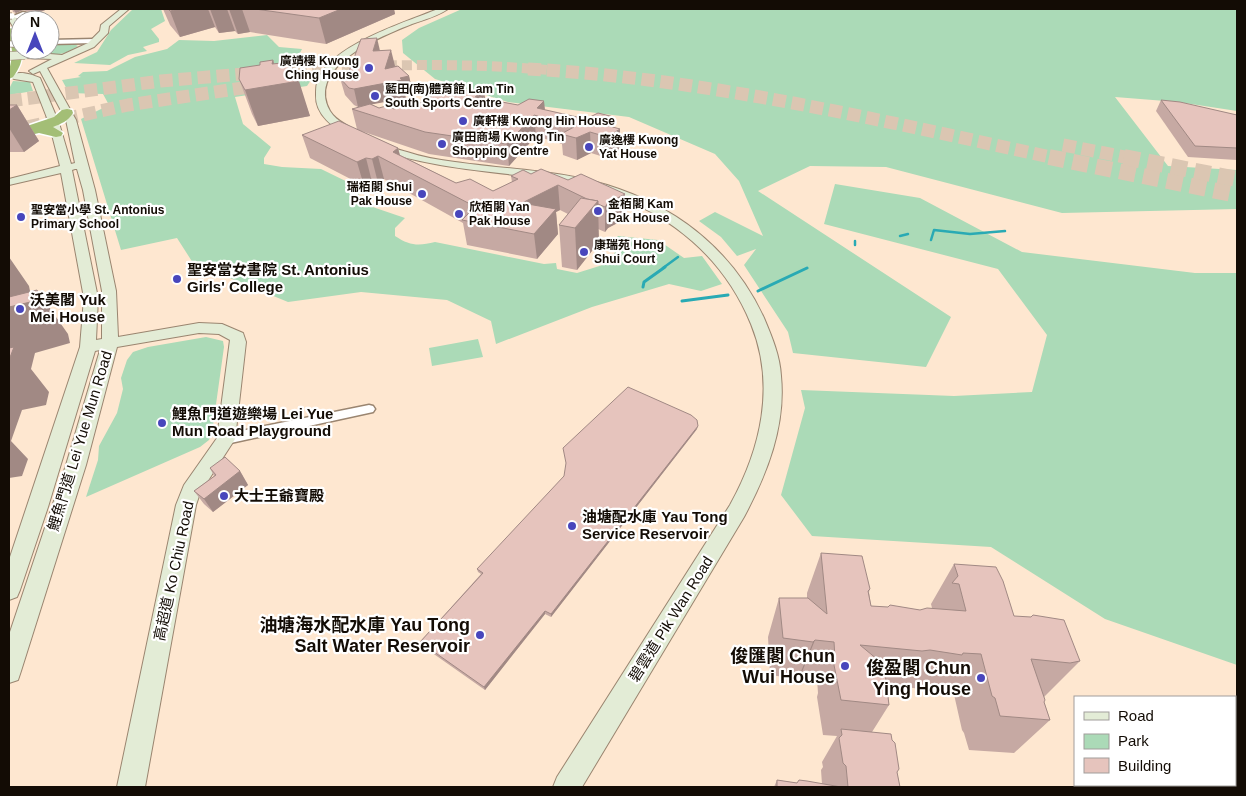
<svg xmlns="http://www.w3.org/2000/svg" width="1246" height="796" font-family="Arial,'Noto Sans TC',sans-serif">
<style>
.green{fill:#abdab7}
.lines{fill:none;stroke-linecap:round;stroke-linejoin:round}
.stream-far1{stroke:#29aab4;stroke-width:2.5}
.stream{stroke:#29aab4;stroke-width:3}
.highway-tunnel-far2{stroke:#dbc6b2;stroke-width:10;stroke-dasharray:10 5;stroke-linecap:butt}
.highway-tunnel-far1{stroke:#dbc6b2;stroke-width:13;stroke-dasharray:13 6;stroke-linecap:butt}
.highway-tunnel{stroke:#dbc6b2;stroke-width:16;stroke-dasharray:16 8;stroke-linecap:butt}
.street-casing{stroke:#9a8570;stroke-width:3}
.secondary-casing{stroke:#9a8570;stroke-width:2}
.highway-casing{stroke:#fff;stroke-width:3}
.street{fill:#fff;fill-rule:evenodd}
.secondary{fill:#e3ecd6;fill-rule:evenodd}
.highway{fill:#a3be76;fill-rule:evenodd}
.street-bridge-casing{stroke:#9a8570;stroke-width:7;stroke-linecap:butt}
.secondary-bridge-casing{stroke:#9a8570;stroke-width:9;stroke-linecap:butt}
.street-bridge{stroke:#fff;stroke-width:5.5}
.secondary-bridge{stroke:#e3ecd6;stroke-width:8}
.wall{fill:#c6a9a3}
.shaded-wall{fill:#a18984}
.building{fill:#e6c4bd;stroke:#a18984}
.poi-dot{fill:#4846bc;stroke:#fff;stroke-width:2}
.labels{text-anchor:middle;stroke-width:4.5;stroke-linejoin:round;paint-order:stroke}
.far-poi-label{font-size:12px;font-weight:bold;fill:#130c05;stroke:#fff;text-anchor:start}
.poi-label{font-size:15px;font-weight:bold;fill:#130c05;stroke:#fff;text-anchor:start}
.street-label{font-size:15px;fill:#130c05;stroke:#fff}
.near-poi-label{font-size:18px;font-weight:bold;fill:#130c05;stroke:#fff;text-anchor:end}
</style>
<rect width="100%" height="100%" fill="#fee7d0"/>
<g class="green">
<path d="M 133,9 L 161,9 L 165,21 L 151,29 L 159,39 L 159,42 L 143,47 L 147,51 L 128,55 L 110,65 L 74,63 L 97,52 L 111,30 Z"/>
<path d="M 462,9 L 1237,9 L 1237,111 L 1178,102 L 1115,97 L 1168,166 L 1237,170 L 1237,209 L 1062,213 L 886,167 L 810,166 L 758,191 L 951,317 L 926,367 L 793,353 L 788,332 L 744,265 L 756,249 L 737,256 L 721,237 L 699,221 L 715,212 L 763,236 L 739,181 L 715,154 L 629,117 L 508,102 L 435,79 L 403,53 L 402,40 L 419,28 Z"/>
<path d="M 267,35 L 279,47 L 302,49 L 292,69 L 296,72 L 315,74 L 307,86 L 235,97 L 243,124 L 271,147 L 264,158 L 264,164 L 282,167 L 321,169 L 362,189 L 355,201 L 405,218 L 395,228 L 395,236 C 410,246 419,246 435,242 L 544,264 L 556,263 L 557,269 L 577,273 L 609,263 L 615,252 L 608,246 L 618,236 L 658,240 L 684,258 L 702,256 L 722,284 L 701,291 L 669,284 L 592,307 L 496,344 L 491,321 L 447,300 L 361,292 L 288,302 L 193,263 L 177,238 L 121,250 L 81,119 L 109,105 L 103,94 L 69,93 L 62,80 L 81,77 L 78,76 L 83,72 L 107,71 L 135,57 L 167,49 L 179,40 L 214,41 Z"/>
<path d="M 72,43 L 78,46 C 68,53 53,59 42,50 L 50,50 L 50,44 Z"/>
<path d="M 13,81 L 30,82 L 33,91 L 15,94 L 13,99 L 9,100 L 9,89 Z"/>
<path d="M 835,184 L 920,198 L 1022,252 L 1195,273 L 1237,273 L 1237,665 L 1105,619 L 991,547 L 812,536 L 781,495 L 805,408 L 801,390 L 954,396 L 1032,392 L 1047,335 L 998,269 L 824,224 Z"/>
<path d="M 206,337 L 223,341 L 224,347 L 212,433 L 209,440 L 200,447 L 86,497 L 98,460 L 99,446 L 117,413 L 123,389 L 121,378 L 127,360 L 133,352 L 148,347 Z"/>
<path d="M 478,339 L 483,357 L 432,366 L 429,348 Z"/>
</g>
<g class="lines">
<g class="stream-far1">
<path d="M 900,236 L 908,234"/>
<path d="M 931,240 L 934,230 L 970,234 L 1005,231"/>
<path d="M 855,241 L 855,245"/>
<path d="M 663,268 L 678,257"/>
</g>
<g class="stream">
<path d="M 643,287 L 644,282 L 665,267"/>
<path d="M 758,291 L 807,268"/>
<path d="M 682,301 L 728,295"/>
</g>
<path class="highway-tunnel-far2" d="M 282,70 C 370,65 460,62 548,70"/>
<g class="highway-tunnel-far1">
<path d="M 528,69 C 704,78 883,121 1055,158"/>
<path d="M 9,101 L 161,81 L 301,69"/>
<path d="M 9,131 L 128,105 L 249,87"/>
<path d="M 1063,145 L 1130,158"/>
</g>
<g class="highway-tunnel">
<path d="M 1049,157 L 1237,195"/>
<path d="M 1124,157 L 1237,179"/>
</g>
<defs>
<g id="street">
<path d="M 23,12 L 34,15 L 14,19 L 11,17 Z"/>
<path d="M 50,40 L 95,39 L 98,41 L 95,43 L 50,44 Z"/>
<path d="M 369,405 L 373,406 L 375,409 L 373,412 L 226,444 L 221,442 L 219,439 L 221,436 L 226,434 Z"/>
</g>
<g id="secondary">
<path d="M 121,9 L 129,9 L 109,26 L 108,33 L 94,47 L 47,68 L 76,120 L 95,190 L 116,291 L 118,337 L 199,323 L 222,324 L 243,333 L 246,342 L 235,439 L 200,493 L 196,505 L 145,787 L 117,787 L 176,505 L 184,485 L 217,438 L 230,340 L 219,334 L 199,333 L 117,347 L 86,465 L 21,671 L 18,680 L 9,683 L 9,635 L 66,465 L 100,350 L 95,351 L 48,507 L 20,590 L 17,597 L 9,600 L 9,560 L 80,347 L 84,298 L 61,173 L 9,185 L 9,179 L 60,166 L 49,123 L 33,82 L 14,79 L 9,76 C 18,70 31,74 40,78 L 59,123 L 71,164 L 75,163 L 66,120 L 40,71 L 33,74 L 29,71 L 52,59 L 25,58 L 21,55 L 25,52 L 62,55 L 88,43 L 100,31 L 101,25 ZM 75,169 L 77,169 L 83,190 L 102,291 L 102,339 L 96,340 L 98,298 L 72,170 Z"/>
<path d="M 438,9 L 448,9 C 438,16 424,20 412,24 C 382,36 305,66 330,111 C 337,123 351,125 359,135 L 354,138 L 350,137 C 334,128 315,115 316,95 C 316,91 316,86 317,83 C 327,46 406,22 438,9 Z"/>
<path d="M 9,17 L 15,17 L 20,25 L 20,33 L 17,33 L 9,20 Z"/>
<path d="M 378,143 C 388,145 397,150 407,152 C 422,157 439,160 455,162 C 510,170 566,170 619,189 C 684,212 735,255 764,318 C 772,337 780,356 781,376 C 786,426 767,474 744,517 L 582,787 L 553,787 L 557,777 L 730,505 C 761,449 776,385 751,324 C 718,243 645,195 560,181 C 497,171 435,170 374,148 L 373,146 L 374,144 Z"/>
</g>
<g id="highway">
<path d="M 9,28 L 13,29 L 20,42 L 20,50 L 22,50 C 23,61 19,69 13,77 L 9,79 C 8,70 12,62 12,53 C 12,44 8,37 9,28 Z"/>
<path d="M 67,109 L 72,110 L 73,113 C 68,121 61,124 53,127 L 63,133 L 61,136 L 56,137 L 39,133 L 9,140 L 9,132 L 54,117 L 62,110 Z"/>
</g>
</defs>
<use href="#street" class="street-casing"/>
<use href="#secondary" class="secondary-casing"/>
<use href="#highway" class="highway-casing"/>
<use href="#street" class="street"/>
<use href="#secondary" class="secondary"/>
<use href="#highway" class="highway"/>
<defs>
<g id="street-bridge">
<path d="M 9,16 L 12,16"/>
<path d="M 9,44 L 20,44"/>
</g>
<path id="secondary-bridge" d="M 9,56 L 25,55"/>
</defs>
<use href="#street-bridge" class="street-bridge-casing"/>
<use href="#secondary-bridge" class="secondary-bridge-casing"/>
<use href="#street-bridge" class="street-bridge"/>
<use href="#secondary-bridge" class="secondary-bridge"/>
</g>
<g class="wall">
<path d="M 12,9 L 48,9 L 40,12 L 37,15 L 23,10 L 16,13 L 13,12 Z"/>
<path d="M 163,9 L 394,9 L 395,14 L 326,44 L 250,32 L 238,34 L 235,31 L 219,33 L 215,27 L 180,37 L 170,25 Z"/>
<path d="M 380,50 L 395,66 L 395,67 L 409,76 L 413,93 L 405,95 L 406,98 L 371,104 L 379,108 L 394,109 L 413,107 L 457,95 L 484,91 L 485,99 L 545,110 L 614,127 L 620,150 L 607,158 L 591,153 L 577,160 L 563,155 L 562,144 L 536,136 L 509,166 L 429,154 L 361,131 L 398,148 L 400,155 L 456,183 L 493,191 L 512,182 L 511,176 L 531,174 L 568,180 L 625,194 L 625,219 L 608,228 L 605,232 L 598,229 L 599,242 L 577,270 L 562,267 L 559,225 L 568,214 L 560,210 L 556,212 L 558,234 L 537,259 L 467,245 L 463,223 L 384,179 L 378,183 L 372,182 L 364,186 L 310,158 L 302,135 L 357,129 L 352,109 L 363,106 L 358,107 L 354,105 L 345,95 L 340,78 L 343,77 L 342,75 L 348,74 Z"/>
<path d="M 273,60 L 274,64 L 296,78 L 310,116 L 258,126 L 252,114 L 239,79 L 260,65 Z"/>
<path d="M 1161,100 L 1237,115 L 1237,160 L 1188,157 L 1156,111 Z"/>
<path d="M 9,105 L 17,105 L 39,141 L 24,152 L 9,152 Z"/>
<path d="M 697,429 L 551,617 L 545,614 L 485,690 L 421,645 L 420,642 L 481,574 L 478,572 L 477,569 Z"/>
<path d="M 210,468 L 240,471 L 248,485 L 213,512 L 204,504 L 194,491 L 214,476 Z"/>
<path d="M 821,553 L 870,589 L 869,592 L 871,606 L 920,610 L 932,608 L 931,604 L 954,564 L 1014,616 L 1080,661 L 1044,697 L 1044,702 L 1050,720 L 1014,753 L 969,750 L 964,733 L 962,730 L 953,690 L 937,689 L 935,691 L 906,687 L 899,688 L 887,687 L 889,705 L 872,732 L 897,772 L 900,787 L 774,787 L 777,780 L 797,783 L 822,784 L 821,770 L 823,767 L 822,762 L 837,736 L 823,735 L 817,697 L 818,693 L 817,679 L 800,677 L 798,679 L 770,675 L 768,637 L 779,598 L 807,598 L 807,593 Z"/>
<path d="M 1115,785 L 1185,785 L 1186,787 L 1111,787 Z"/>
</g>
<g class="shaded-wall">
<path d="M 13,9 L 23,9 L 23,10 L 16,13 Z"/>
<path d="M 34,9 L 48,9 L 40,12 L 37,15 Z"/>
<path d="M 175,9 L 208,9 L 215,27 L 180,37 L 170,11 Z"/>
<path d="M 210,9 L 227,9 L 235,31 L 219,33 Z"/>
<path d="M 229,9 L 242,9 L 250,32 L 238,34 Z"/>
<path d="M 341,9 L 394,9 L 395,14 L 326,44 L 319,18 Z"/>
<path d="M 377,38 L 381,55 L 373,51 Z"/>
<path d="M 391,50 L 395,66 L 390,82 L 400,78 L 409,76 L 413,93 L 405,95 L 406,98 L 358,107 L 354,89 L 385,69 Z"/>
<path d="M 273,60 L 280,84 L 292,72 L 291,62 L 297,81 L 299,81 L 310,116 L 258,126 L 245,90 L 272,64 Z"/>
<path d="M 484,91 L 487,111 L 475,97 Z"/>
<path d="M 544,101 L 546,118 L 537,108 Z"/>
<path d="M 17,105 L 39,141 L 24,152 L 9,128 L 9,110 Z"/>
<path d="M 534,115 L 536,136 L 509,166 L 507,144 Z"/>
<path d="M 614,117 L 614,132 L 620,129 L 620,150 L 607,158 L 607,137 L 602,124 Z"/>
<path d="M 590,132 L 591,153 L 577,160 L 576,138 Z"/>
<path d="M 398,148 L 403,169 L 393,152 Z"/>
<path d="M 378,156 L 384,179 L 378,183 L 372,159 Z"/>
<path d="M 366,158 L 372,182 L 364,186 L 357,162 Z"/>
<path d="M 558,185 L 560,210 L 556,212 L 558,234 L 537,259 L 534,234 L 522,203 Z"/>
<path d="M 625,194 L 625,219 L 608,228 L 605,232 L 605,207 L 608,203 Z"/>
<path d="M 598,201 L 599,242 L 577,270 L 575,228 Z"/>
<path d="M 9,257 L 29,286 L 32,301 L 37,290 L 68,334 L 70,343 L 35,353 L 31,369 L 49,392 L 46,405 L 22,410 L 11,441 L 28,459 L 22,476 L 9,478 Z"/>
<path d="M 698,426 L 697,429 L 551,617 L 551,614 Z"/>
<path d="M 240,471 L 248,485 L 213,512 L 204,499 Z"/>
<path d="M 545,611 L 545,614 L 485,690 L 484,687 Z"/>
<path d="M 815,640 L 800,677 L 798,679 L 813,642 Z"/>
</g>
<g class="building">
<path d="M 168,9 L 179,9 L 170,11 Z"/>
<path d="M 255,9 L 341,9 L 319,18 Z"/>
<path d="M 377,38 L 373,51 L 391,50 L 385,69 L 398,66 L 409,76 L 400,78 L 402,80 L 354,89 L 349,88 L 340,78 L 344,77 L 342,75 L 348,74 L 361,39 Z"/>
<path d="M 273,60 L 272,64 L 291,62 L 292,72 L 299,81 L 245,90 L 239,79 L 240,68 L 260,65 L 260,62 Z"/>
<path d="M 469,89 L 484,91 L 475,97 L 518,105 L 529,99 L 544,101 L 537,108 L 586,119 L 598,113 L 614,117 L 602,124 L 620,129 L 607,137 L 590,132 L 576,138 L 561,134 L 574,127 L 534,115 L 507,144 L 425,132 L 352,109 L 370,104 L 379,108 L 386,106 L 394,109 L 404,105 L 413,107 L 437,93 L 457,95 Z"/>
<path d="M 1161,100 L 1180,102 L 1237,115 L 1237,148 L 1195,146 Z"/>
<path d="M 9,105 L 17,105 L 9,110 Z"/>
<path d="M 339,121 L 398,148 L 393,152 L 456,183 L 470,179 L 493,191 L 518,179 L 511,176 L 523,170 L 531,174 L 541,169 L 568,180 L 581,174 L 625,194 L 608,203 L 605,207 L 598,204 L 598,201 L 587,199 L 558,185 L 522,203 L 556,209 L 534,234 L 462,220 L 471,211 L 467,211 L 472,205 L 378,156 L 372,159 L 366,158 L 357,162 L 302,135 Z"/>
<path d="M 581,198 L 598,201 L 575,228 L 559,225 Z"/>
<path d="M 37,290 L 39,300 L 9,307 L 9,297 Z"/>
<path d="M 14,347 L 9,360 L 9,348 Z"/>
<path d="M 628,387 L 691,415 L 697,420 L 698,426 L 551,614 L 545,611 L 484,687 L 420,642 L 483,573 L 477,569 L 564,476 L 566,463 L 563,448 Z"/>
<path d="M 225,457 L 240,471 L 204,499 L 194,491 L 216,475 L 210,468 Z"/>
<path d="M 821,553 L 862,556 L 870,589 L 868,591 L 871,606 L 888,607 L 890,605 L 920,610 L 927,608 L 966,611 L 959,584 L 952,583 L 958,576 L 954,564 L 996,567 L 1003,581 L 1014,616 L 1031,617 L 1033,615 L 1064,620 L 1080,661 L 1070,663 L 1031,659 L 1045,700 L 1044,702 L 1050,720 L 1000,716 L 995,698 L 992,696 L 981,654 L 963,653 L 962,655 L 930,650 L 922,651 L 860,645 L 884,665 L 889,705 L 841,700 L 833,660 L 835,658 L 834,642 L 815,640 L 813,642 L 783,638 L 779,598 L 808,598 L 827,614 Z"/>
<path d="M 841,729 L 891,734 L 892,740 L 895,743 L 899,769 L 897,772 L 900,787 L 848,787 L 846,766 L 843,763 L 839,738 L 842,735 Z"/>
<path d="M 777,780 L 797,783 L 799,780 L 807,781 L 841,787 L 777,787 Z"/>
<path d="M 1130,785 L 1185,785 L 1186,787 L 1131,787 Z"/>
</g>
<g class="poi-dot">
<circle cx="369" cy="68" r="5"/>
<circle cx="375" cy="96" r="5"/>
<circle cx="463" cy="121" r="5"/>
<circle cx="442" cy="144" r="5"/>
<circle cx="589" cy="147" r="5"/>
<circle cx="422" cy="194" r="5"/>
<circle cx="598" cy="211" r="5"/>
<circle cx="459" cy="214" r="5"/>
<circle cx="21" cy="217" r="5"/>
<circle cx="584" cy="252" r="5"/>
<circle cx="177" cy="279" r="5"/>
<circle cx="20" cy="309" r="5"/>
<circle cx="162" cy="423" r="5"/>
<circle cx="224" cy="496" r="5"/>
<circle cx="572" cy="526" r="5"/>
<circle cx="480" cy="635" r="5"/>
<circle cx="845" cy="666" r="5"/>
<circle cx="981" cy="678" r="5"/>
</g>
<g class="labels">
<g class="far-poi-label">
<text x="359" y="65" text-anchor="end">廣靖樓 Kwong<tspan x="359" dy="14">Ching House</tspan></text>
<text x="385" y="93">藍田(南)體育館 Lam Tin<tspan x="385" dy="14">South Sports Centre</tspan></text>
<text x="473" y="125">廣軒樓 Kwong Hin House</text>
<text x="452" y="141">廣田商場 Kwong Tin<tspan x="452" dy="14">Shopping Centre</tspan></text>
<text x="599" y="144">廣逸樓 Kwong<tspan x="599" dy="14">Yat House</tspan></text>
<text x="412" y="191" text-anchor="end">瑞栢閣 Shui<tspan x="412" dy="14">Pak House</tspan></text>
<text x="608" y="208">金栢閣 Kam<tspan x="608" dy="14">Pak House</tspan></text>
<text x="469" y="211">欣栢閣 Yan<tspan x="469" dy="14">Pak House</tspan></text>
<text x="31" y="214">聖安當小學 St. Antonius<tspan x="31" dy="14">Primary School</tspan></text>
<text x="594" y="249">康瑞苑 Hong<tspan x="594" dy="14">Shui Court</tspan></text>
</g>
<g class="poi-label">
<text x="187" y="275">聖安當女書院 St. Antonius<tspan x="187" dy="17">Girls' College</tspan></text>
<text x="30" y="305">沃美閣 Yuk<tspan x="30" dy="17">Mei House</tspan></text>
<text x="172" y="419">鯉魚門道遊樂場 Lei Yue<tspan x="172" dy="17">Mun Road Playground</tspan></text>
<text x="234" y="501">大士王爺寶殿</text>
<text x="582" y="522">油塘配水庫 Yau Tong<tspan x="582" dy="17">Service Reservoir</tspan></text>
</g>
<g class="street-label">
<text transform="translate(80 441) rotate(-73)" y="5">鯉魚門道 Lei Yue Mun Road</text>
<text transform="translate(174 571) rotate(-78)" y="5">高超道 Ko Chiu Road</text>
<text transform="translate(671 619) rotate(-58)" y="5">碧雲道 Pik Wan Road</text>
</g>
<g class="near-poi-label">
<text x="470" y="631">油塘海水配水庫 Yau Tong<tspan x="470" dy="21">Salt Water Reservoir</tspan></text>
<text x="835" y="662">俊匯閣 Chun<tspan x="835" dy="21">Wui House</tspan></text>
<text x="971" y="674">俊盈閣 Chun<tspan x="971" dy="21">Ying House</tspan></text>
</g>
</g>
<rect width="1246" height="796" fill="none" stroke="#130c05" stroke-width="20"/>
<rect x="1074" y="696" width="162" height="90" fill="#ffffff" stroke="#a19e9b"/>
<rect x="1084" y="712" width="25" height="8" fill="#e3ecd6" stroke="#a19e9b"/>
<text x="1118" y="721" font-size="15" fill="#130c05">Road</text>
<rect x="1084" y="734" width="25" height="15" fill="#abdab7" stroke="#a19e9b"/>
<text x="1118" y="746" font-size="15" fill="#130c05">Park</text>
<rect x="1084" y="758" width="25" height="15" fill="#e6c4bd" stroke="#a19e9b"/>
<text x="1118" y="771" font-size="15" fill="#130c05">Building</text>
<g transform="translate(35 35)"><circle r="24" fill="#ffffff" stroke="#a19e9b"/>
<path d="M0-4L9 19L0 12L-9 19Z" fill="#4846bc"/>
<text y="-8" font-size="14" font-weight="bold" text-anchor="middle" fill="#130c05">N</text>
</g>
</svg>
